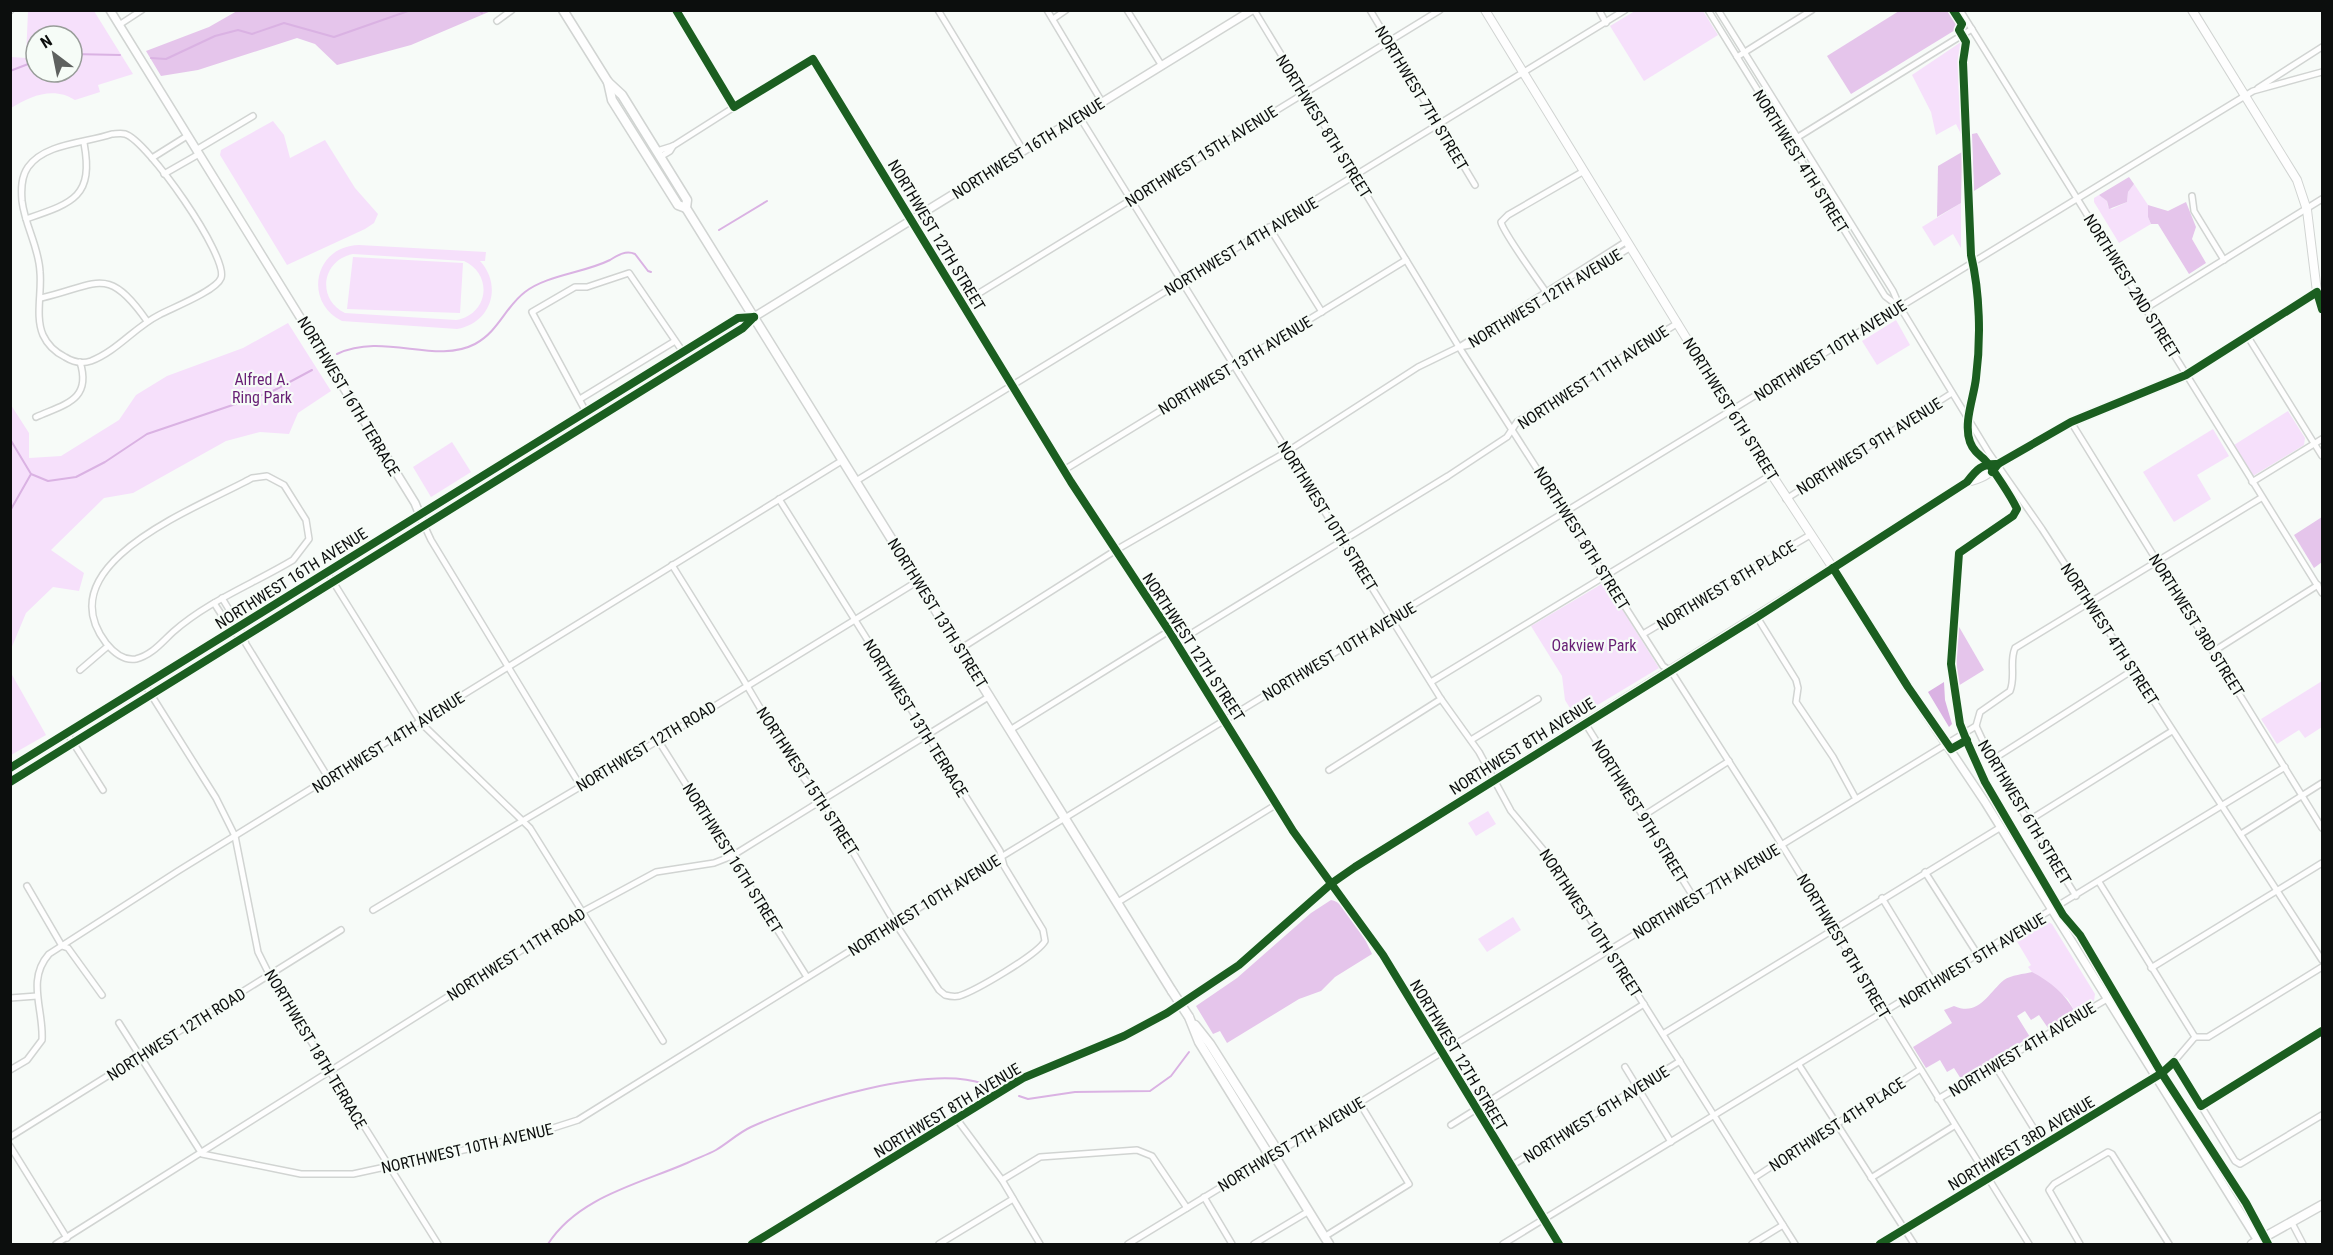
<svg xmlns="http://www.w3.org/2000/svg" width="2333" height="1255" font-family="'Roboto Condensed',sans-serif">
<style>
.green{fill:#f6e0fb;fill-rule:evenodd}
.forest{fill:#e5c5eb}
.water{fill:#dab2e3}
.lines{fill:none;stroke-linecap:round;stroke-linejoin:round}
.stream{stroke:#dab2e3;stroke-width:2}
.minor-casing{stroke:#d1d4d2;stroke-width:8}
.tertiary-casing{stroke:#d1d4d2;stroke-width:10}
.secondary-casing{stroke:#d1d4d2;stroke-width:10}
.primary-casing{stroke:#d1d4d2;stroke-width:11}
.minor{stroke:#fefefe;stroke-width:5}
.tertiary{stroke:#fefefe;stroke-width:7}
.secondary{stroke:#fefefe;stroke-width:8}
.primary{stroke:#fefefe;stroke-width:8}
.primary-bridge-casing{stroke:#d1d4d2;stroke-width:11;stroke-linecap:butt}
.primary-bridge{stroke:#fefefe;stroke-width:8}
.cycleway-casing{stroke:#f6fcf7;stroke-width:11}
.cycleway{stroke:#1b5e20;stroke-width:8}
.labels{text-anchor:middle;stroke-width:4.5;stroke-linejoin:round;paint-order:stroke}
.street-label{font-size:16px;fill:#0c0e0d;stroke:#f6fcf7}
.park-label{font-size:16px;fill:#671f74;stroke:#f6fcf7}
</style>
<rect width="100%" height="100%" fill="#f7fbf8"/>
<g class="green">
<path d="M 28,11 L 94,11 L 133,74 L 98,85 L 100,92 L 75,100 C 54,86 30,96 11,108 L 11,57 L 26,58 ZM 36,36 L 72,36 L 72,72 L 36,72 Z"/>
<path d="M 1635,11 L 1703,11 L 1718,35 L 1644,81 L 1610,26 Z"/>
<path d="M 1961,42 L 1962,136 L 1956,124 L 1936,135 L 1931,112 L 1912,75 Z"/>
<path d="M 273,121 L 284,135 L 290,158 L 325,140 L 355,188 L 378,214 L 374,223 L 365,229 L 287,265 L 220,155 L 221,150 Z"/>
<path d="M 2134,184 L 2148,205 L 2148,217 L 2151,224 L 2119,243 L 2094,202 L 2094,198 L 2099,195 L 2107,201 L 2108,207 L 2112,209 L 2127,202 L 2128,192 Z"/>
<path d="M 1961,203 L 1961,248 L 1953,234 L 1934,246 L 1922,227 Z"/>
<path d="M 359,245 L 486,252 L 485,261 L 480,261 C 503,286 491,323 457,329 L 342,321 C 303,302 314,246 359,245 ZM 353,254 L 464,261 C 494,275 488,315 456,320 L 345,313 C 316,299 322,260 353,254 Z"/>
<path d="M 353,257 L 463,263 L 460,313 L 347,309 Z"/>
<path d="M 1896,320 L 1910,345 L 1877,365 L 1862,341 Z"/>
<path d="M 288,323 L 331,391 L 298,413 L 289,434 L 260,432 L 226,441 L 133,493 L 104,498 L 51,550 L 84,573 L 79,591 L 53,587 L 26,613 L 11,649 L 11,405 L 29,433 L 29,458 L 61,456 L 119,420 L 136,395 L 167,376 L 243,348 Z"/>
<path d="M 2288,411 L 2305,438 L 2304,445 L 2253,476 L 2234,445 Z"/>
<path d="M 2213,429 L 2229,456 L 2197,475 L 2211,499 L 2174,522 L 2143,472 Z"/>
<path d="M 452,442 L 471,472 L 431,497 L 413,467 Z"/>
<path d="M 1605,582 L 1659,668 L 1576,718 L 1565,700 L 1562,676 L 1531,626 Z"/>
<path d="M 11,673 L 46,735 L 11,755 L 10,754 Z"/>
<path d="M 2322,681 L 2322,727 L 2305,738 L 2299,730 L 2277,744 L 2261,719 Z"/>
<path d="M 1488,811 L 1496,824 L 1476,836 L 1468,823 Z"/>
<path d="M 1513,917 L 1521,930 L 1487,952 L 1478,939 Z"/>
<path d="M 2047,921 L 2052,924 L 2095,994 L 2094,1001 L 2075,1012 L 2068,999 L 2032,972 L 2028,967 L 2031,965 L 2016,940 Z"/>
</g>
<g class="forest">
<path d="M 237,11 L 237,10 L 491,11 L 411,45 L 337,65 L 315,44 L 297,38 L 198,70 L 161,76 L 146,51 L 209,27 Z"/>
<path d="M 1899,11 L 1950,11 L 1960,27 L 1851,94 L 1827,56 Z"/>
<path d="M 1977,133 L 2001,174 L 1974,191 L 1972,134 Z"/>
<path d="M 1962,152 L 1961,203 L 1937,217 L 1938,166 Z"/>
<path d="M 2129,177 L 2134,184 L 2128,192 L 2127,202 L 2109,209 L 2107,201 L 2099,195 Z"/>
<path d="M 2186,202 L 2196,227 L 2192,239 L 2206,263 L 2189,274 L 2158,224 L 2151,224 L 2148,217 L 2148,205 L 2168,211 Z"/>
<path d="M 2322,517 L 2322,562 L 2314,568 L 2294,535 Z"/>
<path d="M 1958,625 L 1984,670 L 1958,686 L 1956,657 Z"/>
<path d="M 1331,900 C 1347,902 1366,940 1372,954 L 1335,977 L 1321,991 L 1299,999 L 1227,1043 L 1220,1031 L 1213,1034 L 1196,1006 L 1237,978 L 1311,913 Z"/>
<path d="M 2032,972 C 2051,982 2065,994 2075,1012 L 2048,1028 L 2039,1015 L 2031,1020 L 2025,1011 L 2017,1016 L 2030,1037 L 1961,1079 L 1954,1068 L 1947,1072 L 1940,1060 L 1926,1068 L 1913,1047 L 1952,1023 L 1944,1010 L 1954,1006 C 1979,1017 1988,993 2004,980 C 2011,975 2024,974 2032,972 Z"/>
</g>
<path class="water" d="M 1944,682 L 1945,700 L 1952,724 L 1949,727 L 1928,692 Z"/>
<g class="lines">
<g class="stream">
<path d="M 478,10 L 482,13"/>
<path d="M 72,54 L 120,55"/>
<path d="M 151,58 L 166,59 L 215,36 L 238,30 L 252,34 L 284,23 L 334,37 L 411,10"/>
<path d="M 10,71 L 36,61"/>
<path d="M 719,230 L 767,201"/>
<path d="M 337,354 C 384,332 435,365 475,344 C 499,331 505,307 525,292 C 547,275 584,273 610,260 C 618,255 626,250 635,254 L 648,271 L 651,272"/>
<path d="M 10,439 L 31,474 L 10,511"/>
<path d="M 31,474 L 48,481 L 76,477 L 105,462 L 147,434 L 271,392 L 312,370"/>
<path d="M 1019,1096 L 1028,1099 L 1075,1092 L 1150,1091 L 1171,1076 L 1189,1052"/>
<path d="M 548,1244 C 578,1197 639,1184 687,1163 C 697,1158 707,1155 716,1150 C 728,1143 738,1133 751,1127 C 804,1103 928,1064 984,1084"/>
</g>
<defs>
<g id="minor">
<path d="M 676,10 L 734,107"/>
<path d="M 938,10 L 1023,150"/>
<path d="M 1047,10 L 1102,102"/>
<path d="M 1127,10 L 1162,66"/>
<path d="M 1254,10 L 1459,347 L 1663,666 L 1671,671 L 1767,821 L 2029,1244"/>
<path d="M 1370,10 L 1475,185"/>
<path d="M 1599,10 L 1606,23"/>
<path d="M 1708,10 L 1885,296 L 1898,306"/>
<path d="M 1718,10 L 1893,291 L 1900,307 L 1989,453 L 2042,529 L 2322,960"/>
<path d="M 1960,10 L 2322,593"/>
<path d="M 10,11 L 11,10"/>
<path d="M 1053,19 L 1066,10"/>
<path d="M 497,21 L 512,10"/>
<path d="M 119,25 L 142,10"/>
<path d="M 1737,57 L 1812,10"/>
<path d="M 778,80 L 813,59 L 1071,482 L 1169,631 L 1293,831 L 1383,955 L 1559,1244"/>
<path d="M 2258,88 L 2322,47"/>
<path d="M 1079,116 L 1441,699 L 1479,752 L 1511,811 L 1556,865 L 1795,1244"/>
<path d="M 112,134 C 115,134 121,133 125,134 C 147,140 229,257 221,278 C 216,291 172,308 159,315 C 135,327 117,351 91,361 C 82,364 73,362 65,357 C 55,352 48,346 43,335 C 35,317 42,292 40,272 C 39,247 25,226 22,201 C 21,189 21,177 28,167 C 45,143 86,143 112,134 Z"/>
<path d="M 1790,142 L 1972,29"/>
<path d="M 196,150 L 253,116"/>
<path d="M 657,151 L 673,146 L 761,90"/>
<path d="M 660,157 L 670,151 L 673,146"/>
<path d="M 152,158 L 187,136"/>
<path d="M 164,174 L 199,154"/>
<path d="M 2192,196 L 2194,211 L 2224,260"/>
<path d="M 26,219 C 73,203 94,197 84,143"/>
<path d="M 1269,227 L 1322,312"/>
<path d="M 1546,292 C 1537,279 1503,232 1501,222 L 1508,215 L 1584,171"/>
<path d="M 41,298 C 98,285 107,264 147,321"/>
<path d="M 963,303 L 1440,10"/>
<path d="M 2146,308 L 2322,199"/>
<path d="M 2248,337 L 2322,456"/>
<path d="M 1461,346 L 1627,241"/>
<path d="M 580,399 L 675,341"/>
<path d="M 586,412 L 532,312 L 575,287 L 587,287 L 629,273 L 683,352"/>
<path d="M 36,417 C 65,404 92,400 80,362"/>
<path d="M 2071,422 L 2322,828"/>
<path d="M 1064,470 L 1406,260"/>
<path d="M 267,476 L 284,485 L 306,520 L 309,539 L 293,560 C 253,584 208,601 173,632 C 162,642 152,655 136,659 C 124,661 114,653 106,643 C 45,563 200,507 252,478 Z"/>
<path d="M 856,481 L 1625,10"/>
<path d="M 2252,482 L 2322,439"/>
<path d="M 1786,499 L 1952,393"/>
<path d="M 424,525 L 431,540 L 580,785"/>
<path d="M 672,565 L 743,679 L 795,767 L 827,808 L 890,915 L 939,990 L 945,995 C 949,996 954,997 959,996 C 975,991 1037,955 1045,941 L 1043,930 L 1004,866 L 1000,851 L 779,499"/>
<path d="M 327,572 L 421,723 L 530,828 L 663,1041"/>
<path d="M 222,598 L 239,626 L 246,644 L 329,779"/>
<path d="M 214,603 L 232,631 L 243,638"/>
<path d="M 1757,617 L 1796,680 L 1798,688 L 1796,702 L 1833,757 L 1856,799"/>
<path d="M 1643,634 L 1810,535"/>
<path d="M 1176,643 L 1448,476 L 1507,437 L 1517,422 L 1678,323"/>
<path d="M 960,649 L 1116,550 L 1288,451 L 1418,367 L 1459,347 L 1470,345 L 1631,247"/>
<path d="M 2214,651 L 2318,585"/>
<path d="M 80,670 L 108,646"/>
<path d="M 1431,682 L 1771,475"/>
<path d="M 145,685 L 216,798 L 235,836 L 258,952 L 270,976 L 438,1244"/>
<path d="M 1585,723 L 1694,898"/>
<path d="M 1976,726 L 1997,771 L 2076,896"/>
<path d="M 1010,730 L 1169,631"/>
<path d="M 67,733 L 103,790"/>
<path d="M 658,740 L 807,977"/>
<path d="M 1471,740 L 1538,699"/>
<path d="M 1992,760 L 2133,670"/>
<path d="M 1329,770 L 1441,699"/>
<path d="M 1643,816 L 1729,761"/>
<path d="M 2028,821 L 2172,731"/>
<path d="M 2241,834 L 2322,783"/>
<path d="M 1925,872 L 1978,955"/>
<path d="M 2099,882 L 2195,1037"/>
<path d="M 27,886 L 62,946 L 68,948 L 102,995"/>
<path d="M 1882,898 L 1934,983"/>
<path d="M 1118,902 L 1277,804"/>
<path d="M 373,910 L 679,728 L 918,581"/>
<path d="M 2151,968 L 2322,863"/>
<path d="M 10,998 L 37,996"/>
<path d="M 119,1023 L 202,1154 L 301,1174 L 353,1174 L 528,1136 L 578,1120 L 1001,857 L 2253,91 L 2322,72"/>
<path d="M 1663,1034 L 2001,827"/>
<path d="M 2195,1037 L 2208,1037 L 2322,967"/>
<path d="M 2174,1062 L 2235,1161 L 2240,1164 L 2322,1115"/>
<path d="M 1994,1064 L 2044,1145"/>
<path d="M 1799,1065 L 1914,1244"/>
<path d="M 1625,1067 L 1671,1142"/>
<path d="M 10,1070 L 27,1060 L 42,1040 C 44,1010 26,980 49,954 L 178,871 L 843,460"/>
<path d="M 1938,1099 L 2107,999"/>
<path d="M 2201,1106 L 2322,1031"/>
<path d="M 956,1118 L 1002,1180 L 1040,1244"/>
<path d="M 1451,1125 L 1644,1004"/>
<path d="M 10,1137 L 341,930"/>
<path d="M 10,1146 L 67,1238"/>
<path d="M 1511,1166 L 1680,1061"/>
<path d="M 1754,1178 L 1919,1070"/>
<path d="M 1871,1178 L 1954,1126"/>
<path d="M 1002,1180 L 1040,1157 L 1137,1150 L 1152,1156 L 1187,1208"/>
<path d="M 1204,1197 L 1232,1244"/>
<path d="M 2292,1223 L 2303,1244"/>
<path d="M 1324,1237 L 1409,1184 L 1359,1102"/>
<path d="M 56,1244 L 582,912 L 656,872 L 714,863 L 732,856 L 990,696"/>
<path d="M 939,1244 L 1013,1199"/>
<path d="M 1128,1244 L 1976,726 L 1980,712 L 2010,691 C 2016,676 2009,662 2015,648 L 2261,498"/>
<path d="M 1254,1244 L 1309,1211"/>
<path d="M 1503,1244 L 2285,767"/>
<path d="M 1752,1244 L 1783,1225"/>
<path d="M 1880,1244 L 2166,1071 L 2195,1037"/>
<path d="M 2080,1244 L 2049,1190 L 2054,1184 L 2108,1152 L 2112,1154 L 2169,1244"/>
</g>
<g id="tertiary">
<path d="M 110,10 L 415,503 L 424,525"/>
<path d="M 754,317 L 1252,10"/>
<path d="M 752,1244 L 1023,1078 L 1124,1036 L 1167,1013 L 1239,965 L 1332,883 L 1355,867 L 1833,568 L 1908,687 L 1985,802 L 2260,1244"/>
</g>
<g id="secondary">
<path d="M 1485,10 L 1747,437 L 1833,568 L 1967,482 C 1976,470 1982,463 1998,464"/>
<path d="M 2192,10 L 2297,180 L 2307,210 L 2317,292 L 2322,309"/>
<path d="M 1967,482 C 1980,479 1989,475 1998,464 L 2071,422 L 2186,375 L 2317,292"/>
<path d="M 10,768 L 738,318 L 754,317"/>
<path d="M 10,782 L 743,328 L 754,317"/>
</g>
<g id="primary">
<path d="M 563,10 L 608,82 L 622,95 L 687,200 L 686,208 L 1172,991"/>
<path d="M 608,82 L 612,100 L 678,205 L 686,208"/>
<path d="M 1189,1017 L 1199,1042 L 1266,1150 L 1274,1155 L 1329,1244"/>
<path d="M 1195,1025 L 1210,1044 L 1274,1145 L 1274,1155"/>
<path d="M 2252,1244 L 2322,1205"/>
</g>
</defs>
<use href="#minor" class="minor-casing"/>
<use href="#tertiary" class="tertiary-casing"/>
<use href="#secondary" class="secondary-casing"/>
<use href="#primary" class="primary-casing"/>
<use href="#minor" class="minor"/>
<use href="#tertiary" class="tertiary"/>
<use href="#secondary" class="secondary"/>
<use href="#primary" class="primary"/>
<defs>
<path id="primary-bridge" d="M 1172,991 L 1189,1017"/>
</defs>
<use href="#primary-bridge" class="primary-bridge-casing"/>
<use href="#primary-bridge" class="primary-bridge"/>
<defs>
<g id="cycleway">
<path d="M 676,10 L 734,107 L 813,59 L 1071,482 L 1169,631 L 1293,831 L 1383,955 L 1559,1244"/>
<path d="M 1953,10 L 1962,24 L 1959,30 L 1966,42 L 1963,62 L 1971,255 C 1980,293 1981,339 1976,378 C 1974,397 1963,423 1970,442 C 1973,450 1978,454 1984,459 C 1992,467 2012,498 2017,509 L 2013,516 L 1959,553 L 1951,664 L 1960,724 L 1968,744 L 1985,782 L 2063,915 L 2080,935 L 2159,1069 L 2246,1203 L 2268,1244"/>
<path d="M 1992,472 L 1998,464 L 2071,422 L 2186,375 L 2317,292 L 2322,309"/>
<path d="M 1833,568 L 1908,687 L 1951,749 L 1967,740"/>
<path d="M 10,768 L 738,318 L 754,317"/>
<path d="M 10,782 L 743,328 L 754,317"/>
<path d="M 752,1244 L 1023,1078 L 1124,1036 L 1167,1013 L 1239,965 L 1332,883 L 1355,867 L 1757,617 L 1967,482 C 1976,470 1982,463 1998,464"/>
<path d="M 1880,1244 L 2162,1073 L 2174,1062 L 2201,1106 L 2322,1031"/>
</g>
</defs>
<use href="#cycleway" class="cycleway-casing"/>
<use href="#cycleway" class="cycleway"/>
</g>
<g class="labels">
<g class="street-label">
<text transform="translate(1422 98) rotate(59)" y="6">NORTHWEST 7TH STREET</text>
<text transform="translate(1324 126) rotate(58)" y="6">NORTHWEST 8TH STREET</text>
<text transform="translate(1028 148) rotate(-32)" y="6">NORTHWEST 16TH AVENUE</text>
<text transform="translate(1201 156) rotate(-32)" y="6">NORTHWEST 15TH AVENUE</text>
<text transform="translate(1801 161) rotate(58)" y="6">NORTHWEST 4TH STREET</text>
<text transform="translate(937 235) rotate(59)" y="6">NORTHWEST 12TH STREET</text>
<text transform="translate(1241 246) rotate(-31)" y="6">NORTHWEST 14TH AVENUE</text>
<text transform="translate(2132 286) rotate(58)" y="6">NORTHWEST 2ND STREET</text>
<text transform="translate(1545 298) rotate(-31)" y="6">NORTHWEST 12TH AVENUE</text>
<text transform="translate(1830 350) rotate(-32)" y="6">NORTHWEST 10TH AVENUE</text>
<text transform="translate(1235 365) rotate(-31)" y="6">NORTHWEST 13TH AVENUE</text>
<text transform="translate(1593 377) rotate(-33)" y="6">NORTHWEST 11TH AVENUE</text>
<text transform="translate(349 396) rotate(59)" y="6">NORTHWEST 16TH TERRACE</text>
<text transform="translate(1731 409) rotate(58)" y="6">NORTHWEST 6TH STREET</text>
<text transform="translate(1869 446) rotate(-32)" y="6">NORTHWEST 9TH AVENUE</text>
<text transform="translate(1328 516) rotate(58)" y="6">NORTHWEST 10TH STREET</text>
<text transform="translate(1582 538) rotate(58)" y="6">NORTHWEST 8TH STREET</text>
<text transform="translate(291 578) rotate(-32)" y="6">NORTHWEST 16TH AVENUE</text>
<text transform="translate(1726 585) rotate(-31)" y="6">NORTHWEST 8TH PLACE</text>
<text transform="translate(938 613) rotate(58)" y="6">NORTHWEST 13TH STREET</text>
<text transform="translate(2197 625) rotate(58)" y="6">NORTHWEST 3RD STREET</text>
<text transform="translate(2110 634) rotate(57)" y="6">NORTHWEST 4TH STREET</text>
<text transform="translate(1194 647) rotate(57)" y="6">NORTHWEST 12TH STREET</text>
<text transform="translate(1339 651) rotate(-31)" y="6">NORTHWEST 10TH AVENUE</text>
<text transform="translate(916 718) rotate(58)" y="6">NORTHWEST 13TH TERRACE</text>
<text transform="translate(388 742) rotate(-32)" y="6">NORTHWEST 14TH AVENUE</text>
<text transform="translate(646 746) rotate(-31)" y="6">NORTHWEST 12TH ROAD</text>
<text transform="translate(1522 746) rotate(-32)" y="6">NORTHWEST 8TH AVENUE</text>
<text transform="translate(808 781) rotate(57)" y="6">NORTHWEST 15TH STREET</text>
<text transform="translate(1640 811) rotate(58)" y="6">NORTHWEST 9TH STREET</text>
<text transform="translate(2025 812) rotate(59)" y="6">NORTHWEST 6TH STREET</text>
<text transform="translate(733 858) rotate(58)" y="6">NORTHWEST 16TH STREET</text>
<text transform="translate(1706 891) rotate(-31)" y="6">NORTHWEST 7TH AVENUE</text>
<text transform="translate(924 905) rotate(-32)" y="6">NORTHWEST 10TH AVENUE</text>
<text transform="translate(1591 923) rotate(57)" y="6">NORTHWEST 10TH STREET</text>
<text transform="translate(1844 946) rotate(59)" y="6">NORTHWEST 8TH STREET</text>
<text transform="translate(516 954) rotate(-32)" y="6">NORTHWEST 11TH ROAD</text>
<text transform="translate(1972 960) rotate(-31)" y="6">NORTHWEST 5TH AVENUE</text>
<text transform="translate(176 1034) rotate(-32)" y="6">NORTHWEST 12TH ROAD</text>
<text transform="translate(316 1049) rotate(59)" y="6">NORTHWEST 18TH TERRACE</text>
<text transform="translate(2022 1049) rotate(-31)" y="6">NORTHWEST 4TH AVENUE</text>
<text transform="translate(1459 1055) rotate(59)" y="6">NORTHWEST 12TH STREET</text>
<text transform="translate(947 1110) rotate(-31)" y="6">NORTHWEST 8TH AVENUE</text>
<text transform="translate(1596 1114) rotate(-32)" y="6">NORTHWEST 6TH AVENUE</text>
<text transform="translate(1837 1124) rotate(-33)" y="6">NORTHWEST 4TH PLACE</text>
<text transform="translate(2021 1143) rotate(-31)" y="6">NORTHWEST 3RD AVENUE</text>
<text transform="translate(1291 1144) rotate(-31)" y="6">NORTHWEST 7TH AVENUE</text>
<text transform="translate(467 1148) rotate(-13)" y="6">NORTHWEST 10TH AVENUE</text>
</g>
<g class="park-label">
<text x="262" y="385">Alfred A.<tspan x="262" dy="18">Ring Park</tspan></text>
<text x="1594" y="651">Oakview Park</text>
</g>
</g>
<rect width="2333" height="1255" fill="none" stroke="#0c0e0d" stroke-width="24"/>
<g transform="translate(54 54) rotate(328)"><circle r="28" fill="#f6fcf7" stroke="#989d99" stroke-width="1.5"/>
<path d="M0-4.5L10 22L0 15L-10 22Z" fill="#5e615f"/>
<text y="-9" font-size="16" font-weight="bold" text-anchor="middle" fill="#0c0e0d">N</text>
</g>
</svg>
